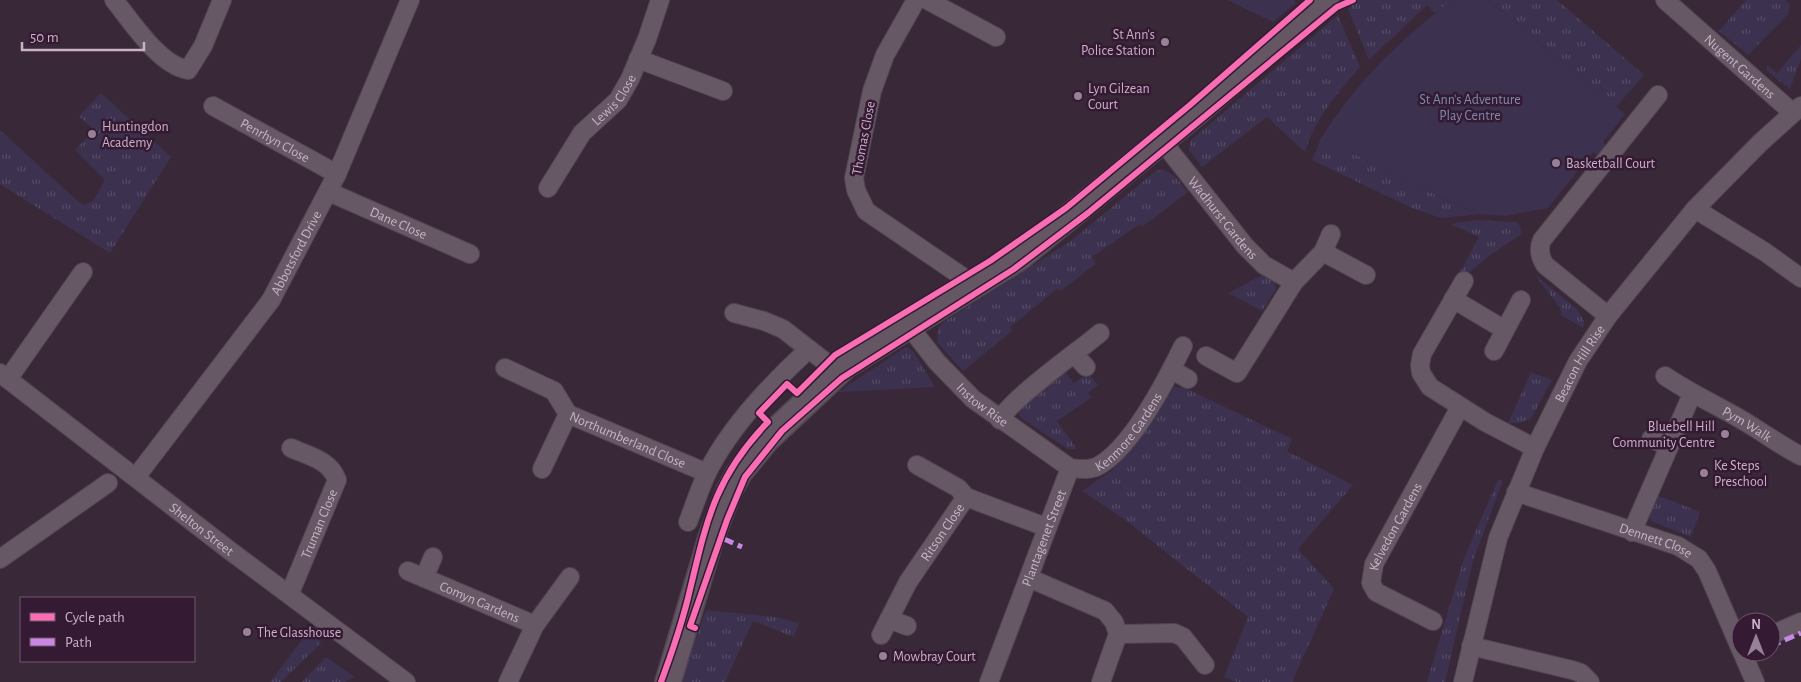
<svg xmlns="http://www.w3.org/2000/svg" width="1801" height="682" font-family="'Alegreya Sans',sans-serif">
<style>
.grass{fill:url(#grass-tufts)}
.park{fill:#3c314e}
.lines{fill:none;stroke-linecap:round;stroke-linejoin:round}
.street-casing{stroke:#524451;stroke-width:20}
.secondary-casing{stroke:#524451;stroke-width:28}
.street{stroke:#665865;stroke-width:18}
.secondary{stroke:#645763;stroke-width:25}
.quiet{stroke:#c787e3;stroke-width:5;stroke-dasharray:10 5;stroke-linecap:butt}
.cycleway-casing{stroke:#341a33;stroke-width:9}
.cycleway{stroke:#f96db3;stroke-width:6}
.poi-dot{fill:#978196;stroke:#341a33;stroke-width:2}
.labels{text-anchor:middle;stroke-width:5;stroke-linejoin:round;paint-order:stroke}
.poi-label{font-size:14px;fill:#cab1c8;stroke:#341a33;text-anchor:start}
.street-label{font-size:14px;fill:#cab1c8;stroke:#341a33}
.park-label{font-size:14px;fill:#7d8bad;stroke:#341a33}
</style>
<defs>
<pattern id="grass-tufts" width="24" height="20" patternUnits="userSpaceOnUse" patternTransform="scale(1.25)"><rect width="24" height="20" fill="#3c314e"/><path d="M3 7l-1-3M5 7V3M7 7l1-3M15 17l-1-3M17 17v-4M19 17l1-3" fill="none" stroke="#574c66"/></pattern>
</defs>
<rect width="100%" height="100%" fill="#392838"/>
<g class="grass">
<path d="M 1357,0 L 1452,0 L 1435,13 L 1427,5 L 1369,60 L 1348,9 Z"/>
<path d="M 1488,0 L 1557,0 L 1644,75 L 1616,107 Z"/>
<path d="M 1746,0 L 1785,0 L 1790,4 L 1788,14 L 1748,55 L 1719,31 Z"/>
<path d="M 1338,15 L 1360,67 C 1337,94 1315,118 1305,152 L 1267,117 L 1202,167 L 1189,150 L 1191,140 Z"/>
<path d="M 1801,45 L 1801,59 L 1790,89 L 1767,71 L 1767,65 L 1777,73 Z"/>
<path d="M 101,93 L 171,157 L 110,253 L 0,184 L 0,130 L 74,198 L 84,205 L 93,201 L 105,180 L 75,150 L 94,130 L 79,116 Z"/>
<path d="M 1322,136 L 1412,184 L 1479,214 L 1441,218 L 1412,208 L 1312,160 Z"/>
<path d="M 1157,170 C 1173,170 1179,181 1188,192 L 1142,227 L 1140,224 L 1092,257 L 1096,264 L 1060,291 L 1057,289 L 1010,327 L 1012,331 L 963,371 L 937,342 L 938,328 L 944,322 L 1072,240 Z"/>
<path d="M 1476,220 L 1516,222 L 1520,226 L 1522,234 L 1490,255 L 1465,276 L 1460,272 L 1479,237 L 1450,224 Z"/>
<path d="M 1264,274 L 1273,276 L 1276,289 L 1262,311 L 1228,293 Z"/>
<path d="M 1535,275 L 1577,309 L 1584,321 L 1583,328 L 1561,315 L 1560,308 Z"/>
<path d="M 906,347 L 913,351 L 935,387 L 838,392 Z"/>
<path d="M 1064,371 L 1074,383 L 1088,373 L 1098,385 L 1088,393 L 1091,398 L 1057,421 L 1077,449 L 1068,449 L 1021,418 L 1017,410 Z"/>
<path d="M 1531,372 L 1552,380 L 1531,419 L 1518,423 L 1508,423 Z"/>
<path d="M 1172,386 L 1187,389 L 1292,439 L 1287,451 L 1353,485 L 1298,549 L 1334,589 L 1292,682 L 1237,682 L 1224,677 L 1248,617 L 1124,519 L 1082,491 L 1111,471 L 1138,438 Z"/>
<path d="M 1498,480 L 1502,480 L 1502,483 L 1473,561 L 1445,682 L 1427,682 L 1464,558 Z"/>
<path d="M 1657,495 L 1700,512 L 1691,537 L 1651,521 L 1649,517 Z"/>
<path d="M 706,610 L 775,617 L 799,623 L 794,637 L 753,621 L 725,682 L 681,682 Z"/>
<path d="M 308,632 L 321,642 L 318,646 L 281,682 L 270,682 Z"/>
<path d="M 326,657 L 355,677 L 345,682 L 302,682 Z"/>
</g>
<g class="park">
<path d="M 1227,0 L 1294,0 L 1296,3 L 1273,22 Z"/>
<path d="M 1452,0 L 1488,0 L 1625,114 L 1604,141 L 1605,148 L 1599,156 L 1593,152 L 1548,208 L 1505,216 L 1479,214 L 1412,184 L 1322,137 C 1356,82 1401,39 1452,0 Z"/>
</g>
<g class="lines">
<defs>
<g id="street">
<path d="M 114,0 C 132,22 159,65 188,70 L 203,46 L 222,0"/>
<path d="M 916,0 L 885,55 L 872,91 L 854,178 L 856,190 L 866,211 L 976,286"/>
<path d="M 927,0 L 996,37"/>
<path id="s1" d="M 1665,0 L 1793,113"/>
<path d="M 638,59 L 723,91"/>
<path id="s2" d="M 213,106 L 337,174"/>
<path id="s3" d="M 1162,141 L 1245,246 L 1264,265 L 1294,282 L 1237,373 L 1206,356"/>
<path id="s4" d="M 548,188 L 582,133 L 618,100 L 630,79 L 647,39 L 660,0"/>
<path id="s5" d="M 329,192 L 470,254"/>
<path d="M 1695,209 L 1765,252 L 1801,278"/>
<path d="M 1323,252 L 1331,234"/>
<path d="M 1464,281 L 1422,354 L 1420,365 L 1421,373 L 1430,387 L 1485,422 L 1535,448"/>
<path d="M 1294,282 L 1323,252 L 1366,275"/>
<path d="M 1453,299 L 1505,330"/>
<path d="M 734,313 L 764,321 L 783,329 L 837,371"/>
<path d="M 1608,316 L 1545,265 C 1540,257 1538,249 1542,240 L 1658,95"/>
<path id="s6" d="M 909,326 L 937,362 L 973,399 L 1070,468 C 1080,469 1090,471 1100,465 C 1133,445 1166,381 1183,346"/>
<path d="M 1494,351 L 1521,300"/>
<path d="M 1074,354 L 1086,367"/>
<path id="s7" d="M 505,368 L 554,391 L 568,414 L 707,473"/>
<path d="M 1172,370 L 1188,379"/>
<path id="s8" d="M 0,373 L 229,550 L 406,682"/>
<path id="s9" d="M 1665,376 C 1694,396 1726,409 1755,428 C 1771,438 1785,448 1801,456"/>
<path d="M 8,379 L 83,272"/>
<path d="M 1000,420 C 1008,401 1080,350 1100,333"/>
<path d="M 1651,439 L 1669,446"/>
<path d="M 917,465 L 958,488 L 966,497 L 1043,526 L 1048,526"/>
<path d="M 542,469 L 568,414"/>
<path id="s10" d="M 136,477 L 271,300 L 337,174 L 410,0"/>
<path id="s11" d="M 1516,492 L 1678,546 L 1699,559 L 1707,571 L 1741,650"/>
<path d="M 688,522 C 694,506 700,488 707,473 C 729,428 773,382 809,349"/>
<path d="M 1632,532 L 1692,394"/>
<path d="M 0,559 L 108,483"/>
<path id="s12" d="M 408,571 L 535,625"/>
<path d="M 424,578 L 433,557"/>
<path d="M 1029,578 L 1105,611 L 1114,622 L 1118,634 L 1101,682"/>
<path id="s13" d="M 290,593 L 337,480 C 330,460 309,456 291,448"/>
<path d="M 889,619 L 907,626"/>
<path id="s14" d="M 1433,621 L 1376,592 L 1371,583 L 1374,564 L 1460,407"/>
<path d="M 1118,634 L 1174,633 L 1183,637 L 1205,665"/>
<path id="s15" d="M 881,635 L 908,582 L 966,497"/>
<path d="M 1771,635 L 1801,622"/>
<path d="M 1471,646 L 1572,670 L 1581,673 L 1590,682"/>
<path d="M 1742,652 L 1755,682"/>
<path d="M 508,682 L 535,625 L 570,577"/>
<path id="s16" d="M 989,682 L 1070,468"/>
<path id="s17" d="M 1463,682 L 1498,538 L 1535,448 L 1578,361 L 1608,316 L 1695,209 L 1760,143 L 1801,106"/>
</g>
<path id="secondary" d="M 668,682 L 711,538 L 729,491 L 739,473 L 766,440 L 846,365 L 1020,257 L 1196,113 L 1326,0"/>
</defs>
<use href="#street" class="street-casing"/>
<use href="#secondary" class="secondary-casing"/>
<use href="#street" class="street"/>
<use href="#secondary" class="secondary"/>
<g class="quiet">
<path d="M 724,539 L 742,547"/>
<path d="M 1771,646 L 1801,633"/>
<path d="M 1745,657 L 1757,652"/>
</g>
<defs>
<g id="cycleway">
<path d="M 695,628 L 690,626 L 727,520 L 745,477 L 782,431 L 842,378 L 1014,269 L 1088,213 L 1337,7 L 1353,0"/>
<path d="M 661,682 C 671,655 681,626 688,598 C 706,524 713,479 768,422 L 759,413 L 787,384 L 797,393 L 835,355 L 990,261 L 1066,208 L 1190,105 L 1310,0"/>
</g>
</defs>
<use href="#cycleway" class="cycleway-casing"/>
<use href="#cycleway" class="cycleway"/>
</g>
<g class="poi-dot">
<circle cx="1165" cy="42" r="5"/>
<circle cx="1078" cy="96" r="5"/>
<circle cx="92" cy="134" r="5"/>
<circle cx="1556" cy="163" r="5"/>
<circle cx="1725" cy="434" r="5"/>
<circle cx="1704" cy="473" r="5"/>
<circle cx="247" cy="632" r="5"/>
<circle cx="883" cy="656" r="5"/>
</g>
<g class="labels">
<g class="poi-label">
<text x="1155" y="39" text-anchor="end">St Ann's<tspan x="1155" dy="16">Police Station</tspan></text>
<text x="1088" y="93">Lyn Gilzean<tspan x="1088" dy="16">Court</tspan></text>
<text x="102" y="131">Huntingdon<tspan x="102" dy="16">Academy</tspan></text>
<text x="1566" y="168">Basketball Court</text>
<text x="1715" y="431" text-anchor="end">Bluebell Hill<tspan x="1715" dy="16">Community Centre</tspan></text>
<text x="1714" y="470">Ke Steps<tspan x="1714" dy="16">Preschool</tspan></text>
<text x="257" y="637">The Glasshouse</text>
<text x="893" y="661">Mowbray Court</text>
</g>
<g class="street-label">
<text dy="5" stroke="none"><textPath href="#s1" startOffset="100">Nugent Gardens</textPath></text>
<text dy="5" stroke="none"><textPath href="#s4" startOffset="111">Lewis Close</textPath></text>
<text transform="translate(863 138) rotate(-79)" y="5">Thomas Close</text>
<text dy="5" stroke="none"><textPath href="#s2" startOffset="71">Penrhyn Close</textPath></text>
<text dy="5" stroke="none"><textPath href="#s3" startOffset="98">Wadhurst Gardens</textPath></text>
<text dy="5" stroke="none"><textPath href="#s5" startOffset="76">Dane Close</textPath></text>
<text dy="5" stroke="none"><textPath href="#s10" startOffset="276">Abbotsford Drive</textPath></text>
<text dy="5" stroke="none"><textPath href="#s17" startOffset="341">Beacon Hill Rise</textPath></text>
<text dy="5" stroke="none"><textPath href="#s6" startOffset="108">Instow Rise</textPath></text>
<text dy="5" stroke="none"><textPath href="#s9" startOffset="95">Pym Walk</textPath></text>
<text dy="5" stroke="none"><textPath href="#s6" startOffset="291">Kenmore Gardens</textPath></text>
<text dy="5" stroke="none"><textPath href="#s7" startOffset="146">Northumberland Close</textPath></text>
<text dy="5" stroke="none"><textPath href="#s13" startOffset="75">Truman Close</textPath></text>
<text dy="5" stroke="none"><textPath href="#s14" startOffset="136">Kelvedon Gardens</textPath></text>
<text dy="5" stroke="none"><textPath href="#s8" startOffset="255">Shelton Street</textPath></text>
<text dy="5" stroke="none"><textPath href="#s15" startOffset="120">Ritson Close</textPath></text>
<text dy="5" stroke="none"><textPath href="#s16" startOffset="154">Plantagenet Street</textPath></text>
<text dy="5" stroke="none"><textPath href="#s11" startOffset="148">Dennett Close</textPath></text>
<text dy="5" stroke="none"><textPath href="#s12" startOffset="78">Comyn Gardens</textPath></text>
</g>
<g class="park-label">
<text x="1470" y="104">St Ann's Adventure<tspan x="1470" dy="16">Play Centre</tspan></text>
</g>
</g>
<rect x="20" y="597" width="175" height="65" fill="#341a33" stroke="#70566f"/>
<rect x="30" y="613" width="25" height="8" fill="#f96db3" stroke="#70566f"/>
<text x="65" y="622" font-size="15" fill="#cab1c8">Cycle path</text>
<rect x="30" y="638" width="25" height="8" fill="#c787e3" stroke="#70566f"/>
<text x="65" y="647" font-size="15" fill="#cab1c8">Path</text>
<g transform="translate(1756 637)"><circle r="24" fill="#341a33" stroke="#70566f"/>
<path d="M0-4L9 19L0 12L-9 19Z" fill="#978196"/>
<text y="-8" font-size="14" font-weight="bold" text-anchor="middle" fill="#cab1c8">N</text>
</g>
<path d="M22 42v8h122v-8" fill="none" stroke="#cab1c8" stroke-width="2.5"/>
<text x="30" y="42" font-size="15" fill="#cab1c8" stroke="#341a33" stroke-width="4" paint-order="stroke">50 m</text>
</svg>
